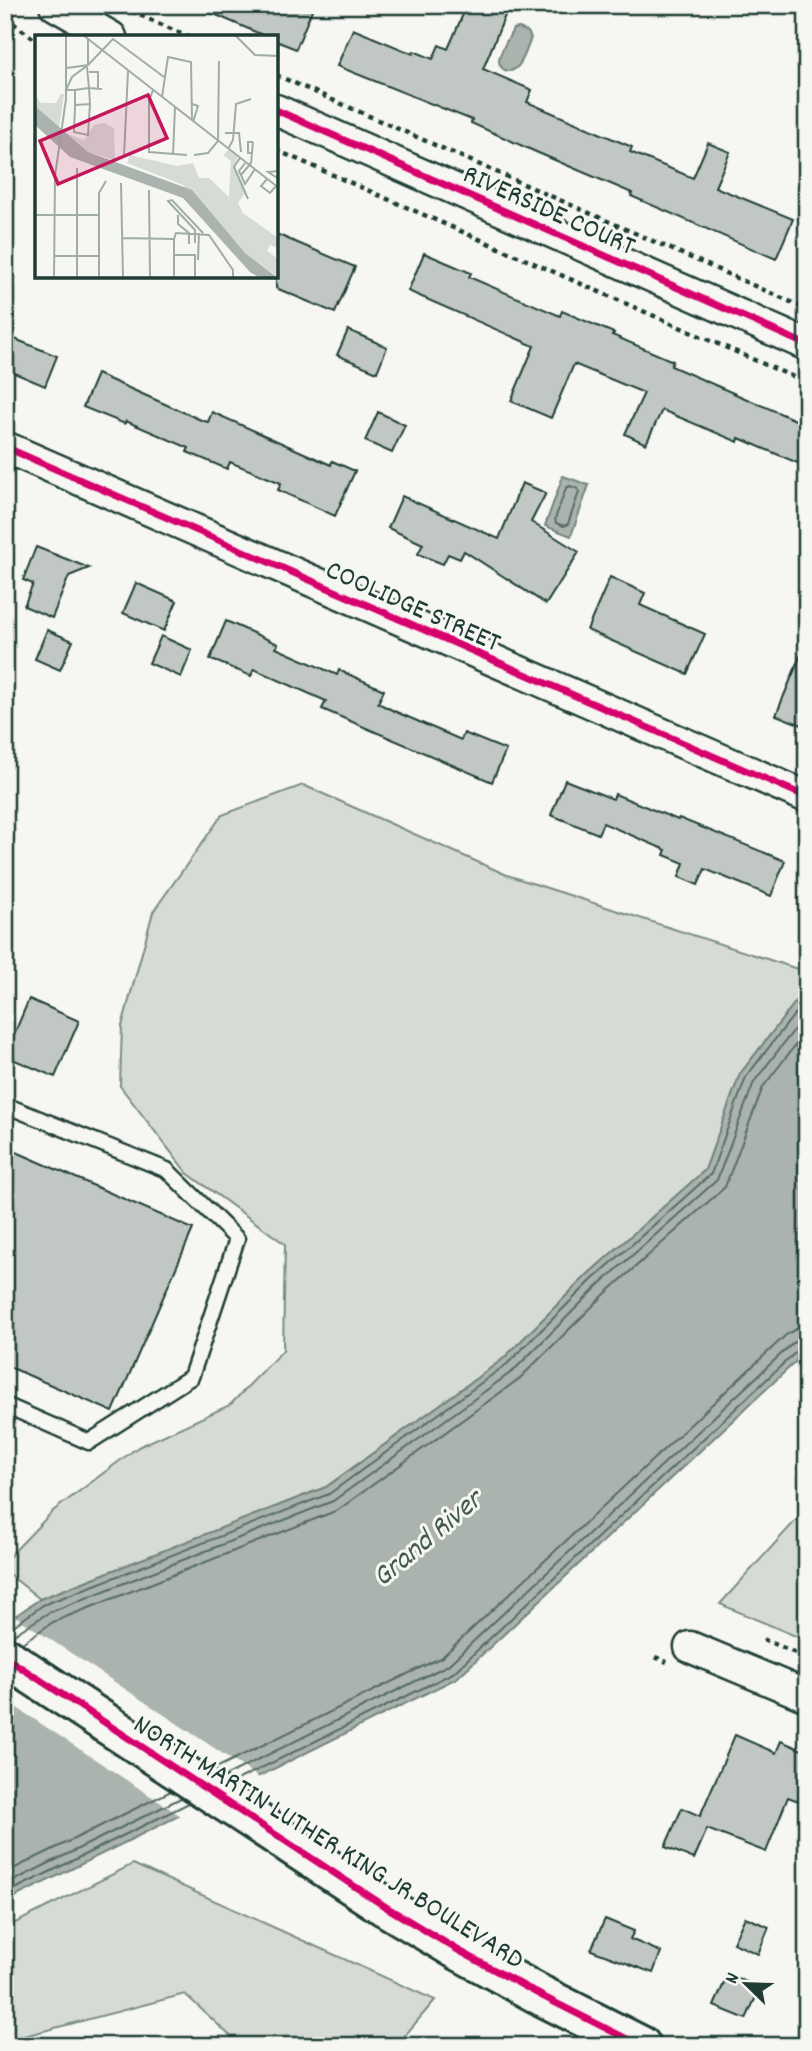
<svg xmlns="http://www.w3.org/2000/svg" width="812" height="2051" font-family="Dekko,sans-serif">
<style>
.green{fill:#d6dbd6;stroke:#7a8c85;stroke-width:2}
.water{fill:#aab3ae;stroke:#72847d;stroke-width:2}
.pier{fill:#f6f6f2}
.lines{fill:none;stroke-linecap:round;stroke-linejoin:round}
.shore{stroke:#576c65;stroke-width:2}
.building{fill:#c1c8c3;stroke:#1f3d34;stroke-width:2}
.lane-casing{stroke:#1f3d34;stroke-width:19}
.street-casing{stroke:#1f3d34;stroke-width:35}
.secondary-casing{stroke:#1f3d34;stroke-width:44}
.path{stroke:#1f3d34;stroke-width:4.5;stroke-dasharray:5 5;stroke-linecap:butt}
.lane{stroke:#f6f6f2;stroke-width:14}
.street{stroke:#f6f6f2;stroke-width:30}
.secondary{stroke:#f6f6f2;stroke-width:38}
.cycleway-casing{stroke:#f6f6f2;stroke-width:11}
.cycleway{stroke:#d6006c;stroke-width:7}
.labels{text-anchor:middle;stroke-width:6;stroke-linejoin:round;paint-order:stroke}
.street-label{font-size:28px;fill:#1f3d34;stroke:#f6f6f2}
.water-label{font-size:30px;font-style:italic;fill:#425a52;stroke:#f6f6f2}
.inset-road{fill:none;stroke:#a0aca6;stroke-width:2}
.view{fill:#c2185b;fill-opacity:0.15;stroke:#c2185b;stroke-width:3.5}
.inset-edge{fill:none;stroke:#1f3d34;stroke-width:3.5}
</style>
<rect width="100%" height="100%" fill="#f6f6f2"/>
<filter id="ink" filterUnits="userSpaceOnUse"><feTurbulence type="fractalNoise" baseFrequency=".0143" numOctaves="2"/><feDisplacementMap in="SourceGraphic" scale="14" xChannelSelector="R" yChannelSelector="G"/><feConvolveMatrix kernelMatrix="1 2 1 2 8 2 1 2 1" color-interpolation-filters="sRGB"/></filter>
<g filter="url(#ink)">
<g class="green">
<path d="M 303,785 L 507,875 L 807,972 L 807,987 L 740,1074 L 705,1170 L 587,1275 L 503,1359 L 326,1487 L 40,1599 L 5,1571 L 5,1561 L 53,1511 L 138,1447 L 230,1405 L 283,1350 L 285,1244 L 187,1173 L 120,1086 L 122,1026 L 153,912 L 222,815 Z"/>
<path d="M 807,1508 L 807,1641 L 720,1604 Z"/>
<path d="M 133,1864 L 435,2000 L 396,2046 L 241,2046 L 185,1994 L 5,2041 L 5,1928 Z"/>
</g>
<g class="water">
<path d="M 519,28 L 528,32 L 531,38 C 527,48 520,76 505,70 C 501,68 499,64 499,60 C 500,51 509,38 513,29 Z"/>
<path d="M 563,476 L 589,485 L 571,536 L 545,526 Z"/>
<path d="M 807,987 L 807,1351 L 457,1678 L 5,1902 L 5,1623 L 40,1599 L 326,1487 L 503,1359 L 587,1275 L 705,1170 L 740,1074 Z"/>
</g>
<path class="pier" d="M 12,1614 L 261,1779 L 184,1818 L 5,1700 L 5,1619 Z"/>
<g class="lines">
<g class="shore">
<path d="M 570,486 L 578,489 L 579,492 L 568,524 L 564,526 L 556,523 L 555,519 L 566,488 Z"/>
<path d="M 5,1628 L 12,1627 L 43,1605 L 329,1494 L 507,1364 L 592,1280 L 711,1174 L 746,1077 L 807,998"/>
<path d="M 10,1637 L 48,1613 L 333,1501 L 513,1371 L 598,1286 L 717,1180 L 754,1082 L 807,1013"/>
<path d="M 22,1643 L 53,1622 L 338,1510 L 519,1379 L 605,1294 L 725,1187 L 763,1087 L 807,1030"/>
<path d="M 214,1769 L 442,1657 L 786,1335 L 796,1329 L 807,1327"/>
<path d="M 225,1776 L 448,1665 L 793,1343 L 807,1338"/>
<path d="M 233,1782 L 453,1673 L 799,1349 L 807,1347"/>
<path d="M 5,1873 L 171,1791"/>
<path d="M 5,1885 L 181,1798"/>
<path d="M 5,1894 L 189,1803"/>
</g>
</g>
<g class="building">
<path d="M 193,5 L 314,5 L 296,49 L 276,41 L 276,37 L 267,37 Z"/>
<path d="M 467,5 L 488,5 L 506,13 L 483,69 L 532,90 L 527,102 L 632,147 L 630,152 L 693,178 L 708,143 L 730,152 L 715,187 L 793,219 L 776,259 L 631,196 L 632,193 L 536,152 L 471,123 L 472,120 L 337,66 L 353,29 L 413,54 L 414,51 L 433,59 L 439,45 L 448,49 Z"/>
<path d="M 276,234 L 355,267 L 335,313 L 276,288 Z"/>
<path d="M 424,253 L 471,273 L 469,277 L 560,316 L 562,311 L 614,333 L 612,335 L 673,361 L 671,366 L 807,425 L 807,467 L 739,438 L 738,442 L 662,410 L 646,444 L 625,434 L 644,393 L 574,364 L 551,418 L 511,401 L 534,346 L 408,291 Z"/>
<path d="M 348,330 L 387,347 L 377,372 L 337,355 Z"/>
<path d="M 5,335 L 57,356 L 45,386 L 5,369 Z"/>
<path d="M 97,374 L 201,420 L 208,422 L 212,412 L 331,465 L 332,461 L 355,471 L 335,516 L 278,490 L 281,483 L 230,462 L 227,469 L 187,452 L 189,448 L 126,421 L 125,424 L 83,407 Z"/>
<path d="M 378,412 L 405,425 L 392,453 L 365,441 Z"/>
<path d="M 522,483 L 546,493 L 531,522 L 579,552 L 546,604 L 464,551 L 460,559 L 448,554 L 443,564 L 418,554 L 423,544 L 388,528 L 402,496 L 499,539 Z"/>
<path d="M 36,547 L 89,568 L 69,576 L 52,618 L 24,606 L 33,584 L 23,580 Z"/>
<path d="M 610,577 L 645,593 L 640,605 L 705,634 L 687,674 L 587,630 Z"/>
<path d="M 136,583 L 177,601 L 164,631 L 123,613 Z"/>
<path d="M 226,621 L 278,644 L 276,648 L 337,675 L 339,670 L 384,690 L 378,703 L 394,711 L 461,740 L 464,733 L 506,750 L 492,782 L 322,709 L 326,701 L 254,669 L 251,676 L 210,659 Z"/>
<path d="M 47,630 L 73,641 L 60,670 L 35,659 Z"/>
<path d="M 161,636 L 192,650 L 181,677 L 149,663 Z"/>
<path d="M 806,642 L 807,642 L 807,727 L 776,715 Z"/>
<path d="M 565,780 L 613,799 L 615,794 L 678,820 L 679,818 L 785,861 L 771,896 L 705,869 L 698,885 L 679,877 L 684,863 L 664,855 L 666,850 L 603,823 L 598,834 L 551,815 Z"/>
<path d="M 29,999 L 79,1021 L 55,1077 L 5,1056 Z"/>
<path d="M 5,1147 L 193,1229 L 113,1412 L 5,1365 Z"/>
<path d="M 735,1735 L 776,1753 L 781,1741 L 807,1752 L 807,1804 L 788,1797 L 766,1852 L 707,1829 L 694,1859 L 665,1847 L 682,1808 L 700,1816 Z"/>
<path d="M 745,1917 L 769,1927 L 758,1954 L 733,1943 Z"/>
<path d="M 605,1919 L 634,1931 L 630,1939 L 661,1952 L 653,1973 L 591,1950 Z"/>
<path d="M 728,1974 L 760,1988 L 746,2019 L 714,2006 Z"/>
</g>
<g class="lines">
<defs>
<path id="lane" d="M 5,1105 L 167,1170 L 237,1239 L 191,1377 L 89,1442 L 5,1405"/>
<g id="street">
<path d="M 55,5 L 111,37"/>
<path d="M 276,110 L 807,345"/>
<path d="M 5,447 L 807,797"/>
<path d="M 690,1647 L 807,1696"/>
</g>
<path id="secondary" d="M 5,1657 L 386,1907 L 456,1949 L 542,1996 L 641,2046"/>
</defs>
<use href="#lane" class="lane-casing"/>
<use href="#street" class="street-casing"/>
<use href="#secondary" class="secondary-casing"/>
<g class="path">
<path d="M 122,7 L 189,37"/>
<path d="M 5,17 L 37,41"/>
<path d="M 276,75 L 807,309"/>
<path d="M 276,150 L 807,383"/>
<path d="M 763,1639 L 807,1658"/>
<path d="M 655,1657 L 667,1662"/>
</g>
<use href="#lane" class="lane"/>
<use href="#street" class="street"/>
<use href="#secondary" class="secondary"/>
<defs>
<g id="cycleway">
<path d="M 276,110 L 807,345"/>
<path d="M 5,447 L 807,797"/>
<path d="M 5,1657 L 386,1907 L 456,1949 L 542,1996 L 641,2046"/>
</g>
</defs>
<use href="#cycleway" class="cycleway-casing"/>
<use href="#cycleway" class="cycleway"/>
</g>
</g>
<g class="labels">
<g class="street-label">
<text transform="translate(550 208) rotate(24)" y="10">RIVERSIDE COURT</text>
<text transform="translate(414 604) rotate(24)" y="10">COOLIDGE STREET</text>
<text transform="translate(330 1840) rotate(32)" y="10">NORTH MARTIN LUTHER KING JR BOULEVARD</text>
</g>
<g class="water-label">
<text transform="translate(426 1537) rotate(-40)" y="10">Grand River</text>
</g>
</g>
<g transform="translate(35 35)">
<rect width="243" height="243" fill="#f6f6f2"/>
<path d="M 26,59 L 29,59 L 24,94 L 0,71 L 0,60 L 6,68 L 21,68 ZM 69,88 L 79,93 L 80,125 L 53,117 L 30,98 L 49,105 L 59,90 ZM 194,114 L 203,121 L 200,132 L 211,157 L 203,168 L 208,178 L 243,203 L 243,213 L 235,210 L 232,216 L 243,224 L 243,242 L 210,218 L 148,150 L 92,128 L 95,120 L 142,131 L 158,128 L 164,143 L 174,143 L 194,162 L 196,126 L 188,120 Z" fill="#d6dbd6"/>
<path d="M 0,71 L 53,117 L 157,155 L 210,218 L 243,243 L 225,243 L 215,237 L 148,163 L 35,122 L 0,90 Z" fill="#aab3ae"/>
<path class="inset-road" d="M 48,0 L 244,153M 200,0 L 220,20 L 244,21M 52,32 L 54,53 L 67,54M 32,33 L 53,30 L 78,4 L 129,42M 54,37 L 63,37 L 63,54M 40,55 L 54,53 L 55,69M 118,55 L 114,66 L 114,117 L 152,120M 127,62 L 133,22 L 156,27 L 157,84M 157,69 L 163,71 L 158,87M 40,70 L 55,69 L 53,100 L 39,97 L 40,72 L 40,55 L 31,55 L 37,42 L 53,30 L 53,4M 190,98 L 204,98 L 206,117M 193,114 L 198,105 L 201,69 L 216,64M 218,118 L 213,118 L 213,107 L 218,107M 138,120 L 140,72M 159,120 L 173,118 L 183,106 L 184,26M 89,121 L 93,36M 205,123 L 199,132 L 213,164M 211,127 L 204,136 L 210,149 L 220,134M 42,133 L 42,243M 244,136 L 233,137 L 244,144M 206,140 L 216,128 L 218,107M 232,144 L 226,151 L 235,158 L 241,151M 86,148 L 88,243M 114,155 L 115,243M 0,180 L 64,180M 143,180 L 143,189 L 154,198 L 154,209M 87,203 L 139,204M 139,204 L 141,198 L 174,200 L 198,235 L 198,243M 139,204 L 139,243M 160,208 L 160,195 L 133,166 L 137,165 L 168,198M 139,220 L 160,220 L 160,243M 19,221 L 64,221M 163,225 L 164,198M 19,243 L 20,141 L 31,64 L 31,0M 64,243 L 64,158 L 71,146"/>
<path class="view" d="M 113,60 L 132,103 L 23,149 L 5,106 Z"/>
<rect width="243" height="243" class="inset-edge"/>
</g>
<rect width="812" height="2051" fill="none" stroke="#f6f6f2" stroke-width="28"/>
<rect x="14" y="14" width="784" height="2023" fill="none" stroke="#1f3d34" stroke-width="2.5" filter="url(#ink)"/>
<g transform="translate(746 1984) rotate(293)" stroke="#f6f6f2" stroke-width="5" paint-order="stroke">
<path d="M0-5L12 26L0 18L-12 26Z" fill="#1f3d34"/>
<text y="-10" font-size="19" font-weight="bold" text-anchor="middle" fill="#1f3d34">N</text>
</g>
</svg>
